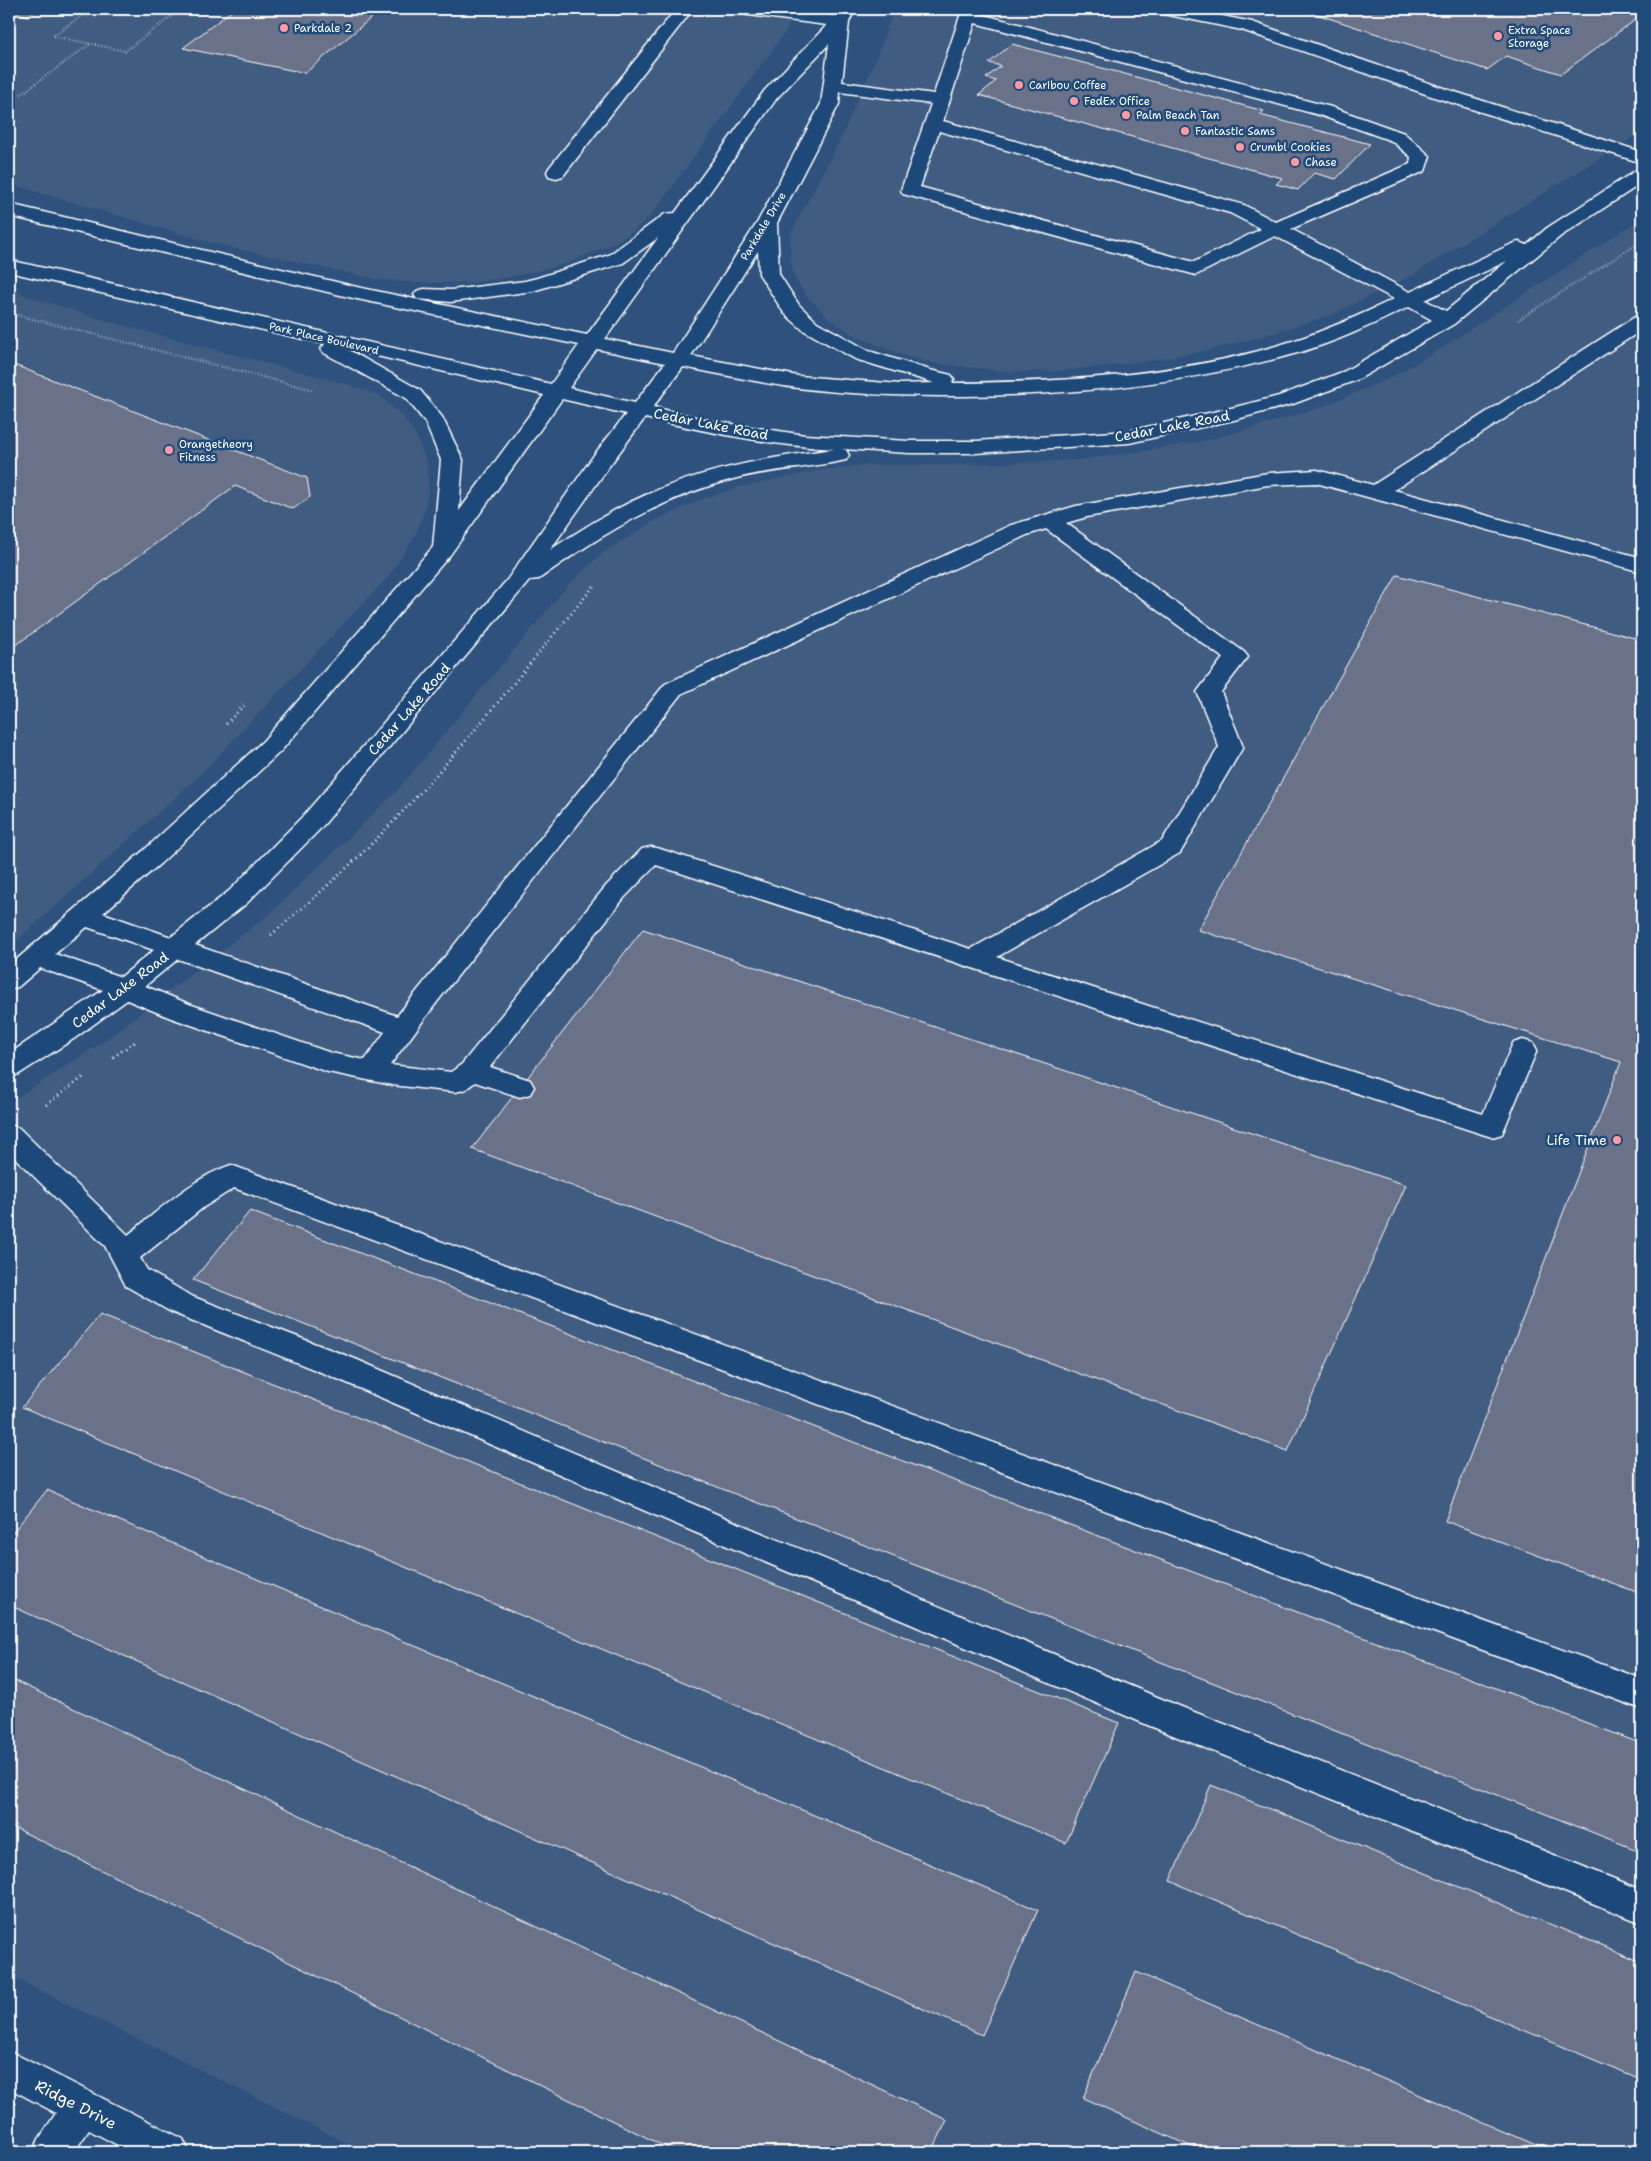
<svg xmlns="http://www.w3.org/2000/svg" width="1651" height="2161" font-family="'Shantell Sans',sans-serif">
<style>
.built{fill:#405c81}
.building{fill:#697289;stroke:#fff}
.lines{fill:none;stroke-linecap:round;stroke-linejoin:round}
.minor-casing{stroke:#fff;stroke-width:3}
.path-far1{stroke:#fff;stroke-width:2.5;stroke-dasharray:0.5 2.5;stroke-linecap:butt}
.path{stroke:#fff;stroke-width:3;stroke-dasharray:1 4;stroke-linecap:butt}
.minor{fill:#1f4a7a;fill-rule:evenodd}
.poi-dot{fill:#ff9aa2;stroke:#1f4a7a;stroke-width:2}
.labels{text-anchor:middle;stroke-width:5;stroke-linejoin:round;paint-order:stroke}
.far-poi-label{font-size:11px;fill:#fff;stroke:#1f4a7a;text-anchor:start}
.far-street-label{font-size:11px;fill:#fff;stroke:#1f4a7a}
.street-label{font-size:14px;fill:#fff;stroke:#1f4a7a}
.poi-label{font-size:14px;fill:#fff;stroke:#1f4a7a;text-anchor:end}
.near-street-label{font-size:16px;fill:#fff;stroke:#1f4a7a}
</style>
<rect width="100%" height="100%" fill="#2e527d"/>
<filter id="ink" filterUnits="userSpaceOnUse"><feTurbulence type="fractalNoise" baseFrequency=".02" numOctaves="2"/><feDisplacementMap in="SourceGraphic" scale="10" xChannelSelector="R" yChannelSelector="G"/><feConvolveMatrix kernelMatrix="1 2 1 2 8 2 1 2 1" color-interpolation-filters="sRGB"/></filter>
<g filter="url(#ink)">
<g class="built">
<path d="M 9,9 L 798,9 L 787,30 L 672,187 L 651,215 L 637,228 L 615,243 L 562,265 L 506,278 L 476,282 L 417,283 L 375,279 L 220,245 L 9,184 Z"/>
<path d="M 894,9 L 1642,9 L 1642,132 L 1409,277 L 1331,315 L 1267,335 L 1214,349 L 1161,359 L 1101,367 L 1056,371 L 1013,372 L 938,364 L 905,356 L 857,337 L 831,320 L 806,295 L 794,277 L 790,257 L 791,233 L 839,142 L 876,59 Z"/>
<path d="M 1642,218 L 1642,2152 L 365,2152 L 9,1975 L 9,1103 L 101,1043 L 268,915 L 395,793 L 569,584 L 603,553 L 654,521 L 705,498 L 740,487 L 816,471 L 863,465 L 954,465 L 1077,460 L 1144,451 L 1211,439 L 1269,423 L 1319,408 L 1392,377 L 1437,351 Z"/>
<path d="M 9,290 L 110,322 L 347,384 L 379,395 L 403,416 L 418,440 L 427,464 L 429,489 L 424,512 L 415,536 L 389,576 L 199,776 L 9,948 Z"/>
</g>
<g class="building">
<path d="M 9,9 L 38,9 L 28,16 L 9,11 Z"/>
<path d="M 234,9 L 382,9 L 305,73 L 183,48 Z"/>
<path d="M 1301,9 L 1632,9 L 1642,12 L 1642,15 L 1561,74 L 1506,56 L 1487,70 Z"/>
<path d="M 1012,44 L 1264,111 L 1260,115 L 1370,144 L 1336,179 L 1314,173 L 1298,190 L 1276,184 L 1282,178 L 979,95 L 996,81 L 986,78 L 1001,66 L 989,63 Z"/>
<path d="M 9,363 L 307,478 L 310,497 L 293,509 L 235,486 L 9,650 Z"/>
<path d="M 1397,575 L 1642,640 L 1642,1594 L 1445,1521 L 1621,1062 L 1198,930 Z"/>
<path d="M 643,929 L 1406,1185 L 1288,1451 L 472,1149 Z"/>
<path d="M 250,1211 L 1642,1744 L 1642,1852 L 193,1280 Z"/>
<path d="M 100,1314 L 1119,1723 L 1066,1843 L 22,1407 Z"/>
<path d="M 47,1490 L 1038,1910 L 982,2035 L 9,1605 L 9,1537 Z"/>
<path d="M 9,1678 L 947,2120 L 932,2152 L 676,2152 L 9,1825 Z"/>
<path d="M 1211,1785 L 1642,1962 L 1642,2080 L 1170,1881 Z"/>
<path d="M 1136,1972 L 1552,2152 L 1203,2152 L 1083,2098 Z"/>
</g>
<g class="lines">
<defs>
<g id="minor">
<path d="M 676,9 L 693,9 L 563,176 L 556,178 L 549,176 L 547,172 L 549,168 Z"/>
<path d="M 733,9 L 778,9 L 835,16 L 839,9 L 855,9 L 849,22 L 842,82 L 934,94 L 960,16 L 963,12 L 969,11 L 1331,107 L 1404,133 L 1430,156 L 1425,171 L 1291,229 L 1410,292 L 1512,244 L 1519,242 L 1527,245 L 1547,228 L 1635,171 L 1642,169 L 1642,183 L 1561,236 L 1454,324 L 1359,379 L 1293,404 L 1234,420 L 1129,443 L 976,453 L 909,453 L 842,449 L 846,450 L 849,455 L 846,460 C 810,468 773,469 737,478 C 664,496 600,535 539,579 L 530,580 L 321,828 L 247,903 L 195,945 L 397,1016 L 665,684 L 1011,525 L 1076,506 L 1268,473 L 1317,470 L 1373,485 L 1635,317 L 1642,315 L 1642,330 L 1394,490 L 1642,558 L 1642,572 L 1316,483 L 1268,485 L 1087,517 L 1066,523 L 1244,652 L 1248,657 L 1221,692 L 1243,747 L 1180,853 L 997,957 L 1483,1114 L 1513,1043 L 1523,1040 L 1533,1043 L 1537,1050 L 1502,1134 L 1492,1137 L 1482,1134 L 656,865 L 624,898 L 490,1067 L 530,1080 L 534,1087 L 530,1094 L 520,1097 L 475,1082 L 466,1089 L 456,1092 L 392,1085 L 328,1072 L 171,1018 L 127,1000 L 75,1038 L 19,1074 L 9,1077 L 9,1054 L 103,990 L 40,968 L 18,987 L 9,989 L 9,966 L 143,851 L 263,741 L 433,547 L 441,460 L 425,422 L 406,398 L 324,353 L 321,349 L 325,344 L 9,272 L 9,260 L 551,384 L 579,345 L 357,299 L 9,216 L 9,204 L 357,287 L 587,335 L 658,238 L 623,263 L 533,291 L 451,302 L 417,299 L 414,295 L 417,291 L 424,289 L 451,290 L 525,281 L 537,278 L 609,255 L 665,214 L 675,213 L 765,90 L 827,25 L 741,14 L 735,13 ZM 975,23 L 1319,115 L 1392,141 L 1411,157 L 1410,164 L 1276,222 L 1244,205 L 943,121 ZM 829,44 L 821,104 L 757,223 L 673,353 L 605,339 L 777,98 ZM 840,92 L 931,104 L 901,190 L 903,194 L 1196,275 L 1275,236 L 1394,299 C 1360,315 1325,331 1289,342 C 1183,376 1061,382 951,383 L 954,379 L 951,375 L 930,370 L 869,351 L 817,322 L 799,305 L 779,274 L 777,223 L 839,104 ZM 939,131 L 1230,213 L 1261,229 L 1194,262 L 920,187 ZM 758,251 L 759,274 L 784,313 L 803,330 L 855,359 L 934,383 L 900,384 L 798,376 L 691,356 ZM 1507,261 L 1446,311 L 1425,300 ZM 1409,307 L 1432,320 L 1345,371 L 1279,396 L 1231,408 L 1129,431 L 976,441 L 909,441 L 805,435 L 712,421 L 653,407 L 683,367 C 721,374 760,383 798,388 C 853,395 909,396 964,396 C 1078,395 1191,383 1301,352 C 1338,341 1374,324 1409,307 ZM 347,349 L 544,395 L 459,511 L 463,460 L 442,417 L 420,390 ZM 597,349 L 665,363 L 635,403 L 569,388 ZM 562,399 L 626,414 L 594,455 L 507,580 L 303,816 L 229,891 L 171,937 L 103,913 L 161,863 L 281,751 L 450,555 ZM 645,418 C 707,432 770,445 834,449 C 775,457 716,466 660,489 C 621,504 585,527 550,550 L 610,465 ZM 1046,529 L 1223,658 L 1197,692 L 1219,747 L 1162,841 L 971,949 L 660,849 L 651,847 L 642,849 L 606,886 L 462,1064 L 451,1072 L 390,1065 L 437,1002 L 681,694 L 1027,535 ZM 87,927 L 154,950 L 121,977 L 55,954 ZM 178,959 L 385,1032 L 365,1060 L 331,1053 L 189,1004 L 145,986 Z"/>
<path d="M 1157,9 L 1188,9 L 1252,22 L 1449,90 L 1642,152 L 1642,163 L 1437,98 L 1242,30 L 1159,13 Z"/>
<path d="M 9,1125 L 19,1128 L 128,1235 C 158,1211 194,1177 231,1165 L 1642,1679 L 1642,1709 L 234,1188 L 204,1207 L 140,1258 L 147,1270 L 191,1296 L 355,1359 L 728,1519 L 1174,1704 L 1642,1890 L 1642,1923 L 1150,1726 L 706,1537 L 333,1377 L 171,1312 L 126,1286 L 105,1246 L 9,1152 Z"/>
<path d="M 9,2051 L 183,2139 L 189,2152 L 131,2152 L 89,2130 L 74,2152 L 33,2152 L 39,2139 L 56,2113 L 9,2088 Z"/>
</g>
</defs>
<use href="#minor" class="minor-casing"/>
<g class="path-far1">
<path d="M 91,9 L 53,36 L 125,51 L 181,9"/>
<path d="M 9,103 L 90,44"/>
<path d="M 9,313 L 314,390"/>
<path d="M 1518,320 L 1642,241"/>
</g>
<g class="path">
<path d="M 226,724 L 246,703"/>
<path d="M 271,935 C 318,895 364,854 406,808 C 472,737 532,660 594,586"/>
<path d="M 113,1057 L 135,1042"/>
<path d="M 46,1105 L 85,1076"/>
</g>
<use href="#minor" class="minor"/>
</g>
</g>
<g class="poi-dot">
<circle cx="284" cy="28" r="5"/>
<circle cx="1498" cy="36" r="5"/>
<circle cx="1019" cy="85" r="5"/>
<circle cx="1074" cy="101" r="5"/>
<circle cx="1126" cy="115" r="5"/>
<circle cx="1185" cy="131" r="5"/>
<circle cx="1240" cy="147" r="5"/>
<circle cx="1295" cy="162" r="5"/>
<circle cx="169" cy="450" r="5"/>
<circle cx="1617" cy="1140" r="5"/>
</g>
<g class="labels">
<g class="far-poi-label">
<text x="294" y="32">Parkdale 2</text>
<text x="1508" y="34">Extra Space<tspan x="1508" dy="13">Storage</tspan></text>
<text x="1029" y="89">Caribou Coffee</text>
<text x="1084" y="105">FedEx Office</text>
<text x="1136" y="119">Palm Beach Tan</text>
<text x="1195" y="135">Fantastic Sams</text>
<text x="1250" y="151">Crumbl Cookies</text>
<text x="1305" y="166">Chase</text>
<text x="179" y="448">Orangetheory<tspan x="179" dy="13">Fitness</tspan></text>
</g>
<g class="far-street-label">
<text transform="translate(763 226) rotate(-59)" y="4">Parkdale Drive</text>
<text transform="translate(324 338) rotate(13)" y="4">Park Place Boulevard</text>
</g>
<g class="street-label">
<text transform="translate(711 424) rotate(11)" y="5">Cedar Lake Road</text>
<text transform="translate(1172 426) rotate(-11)" y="5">Cedar Lake Road</text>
<text transform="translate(409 709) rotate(-49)" y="5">Cedar Lake Road</text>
<text transform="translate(120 990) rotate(-37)" y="5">Cedar Lake Road</text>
</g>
<g class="poi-label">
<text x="1607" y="1145">Life Time</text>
</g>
<g class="near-street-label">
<text transform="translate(76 2104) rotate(27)" y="6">Ridge Drive</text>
</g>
</g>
<rect width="1651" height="2161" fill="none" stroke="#1f4a7a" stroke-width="30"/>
<rect x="15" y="15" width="1621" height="2131" fill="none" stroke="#fff" stroke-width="2" filter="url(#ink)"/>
</svg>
